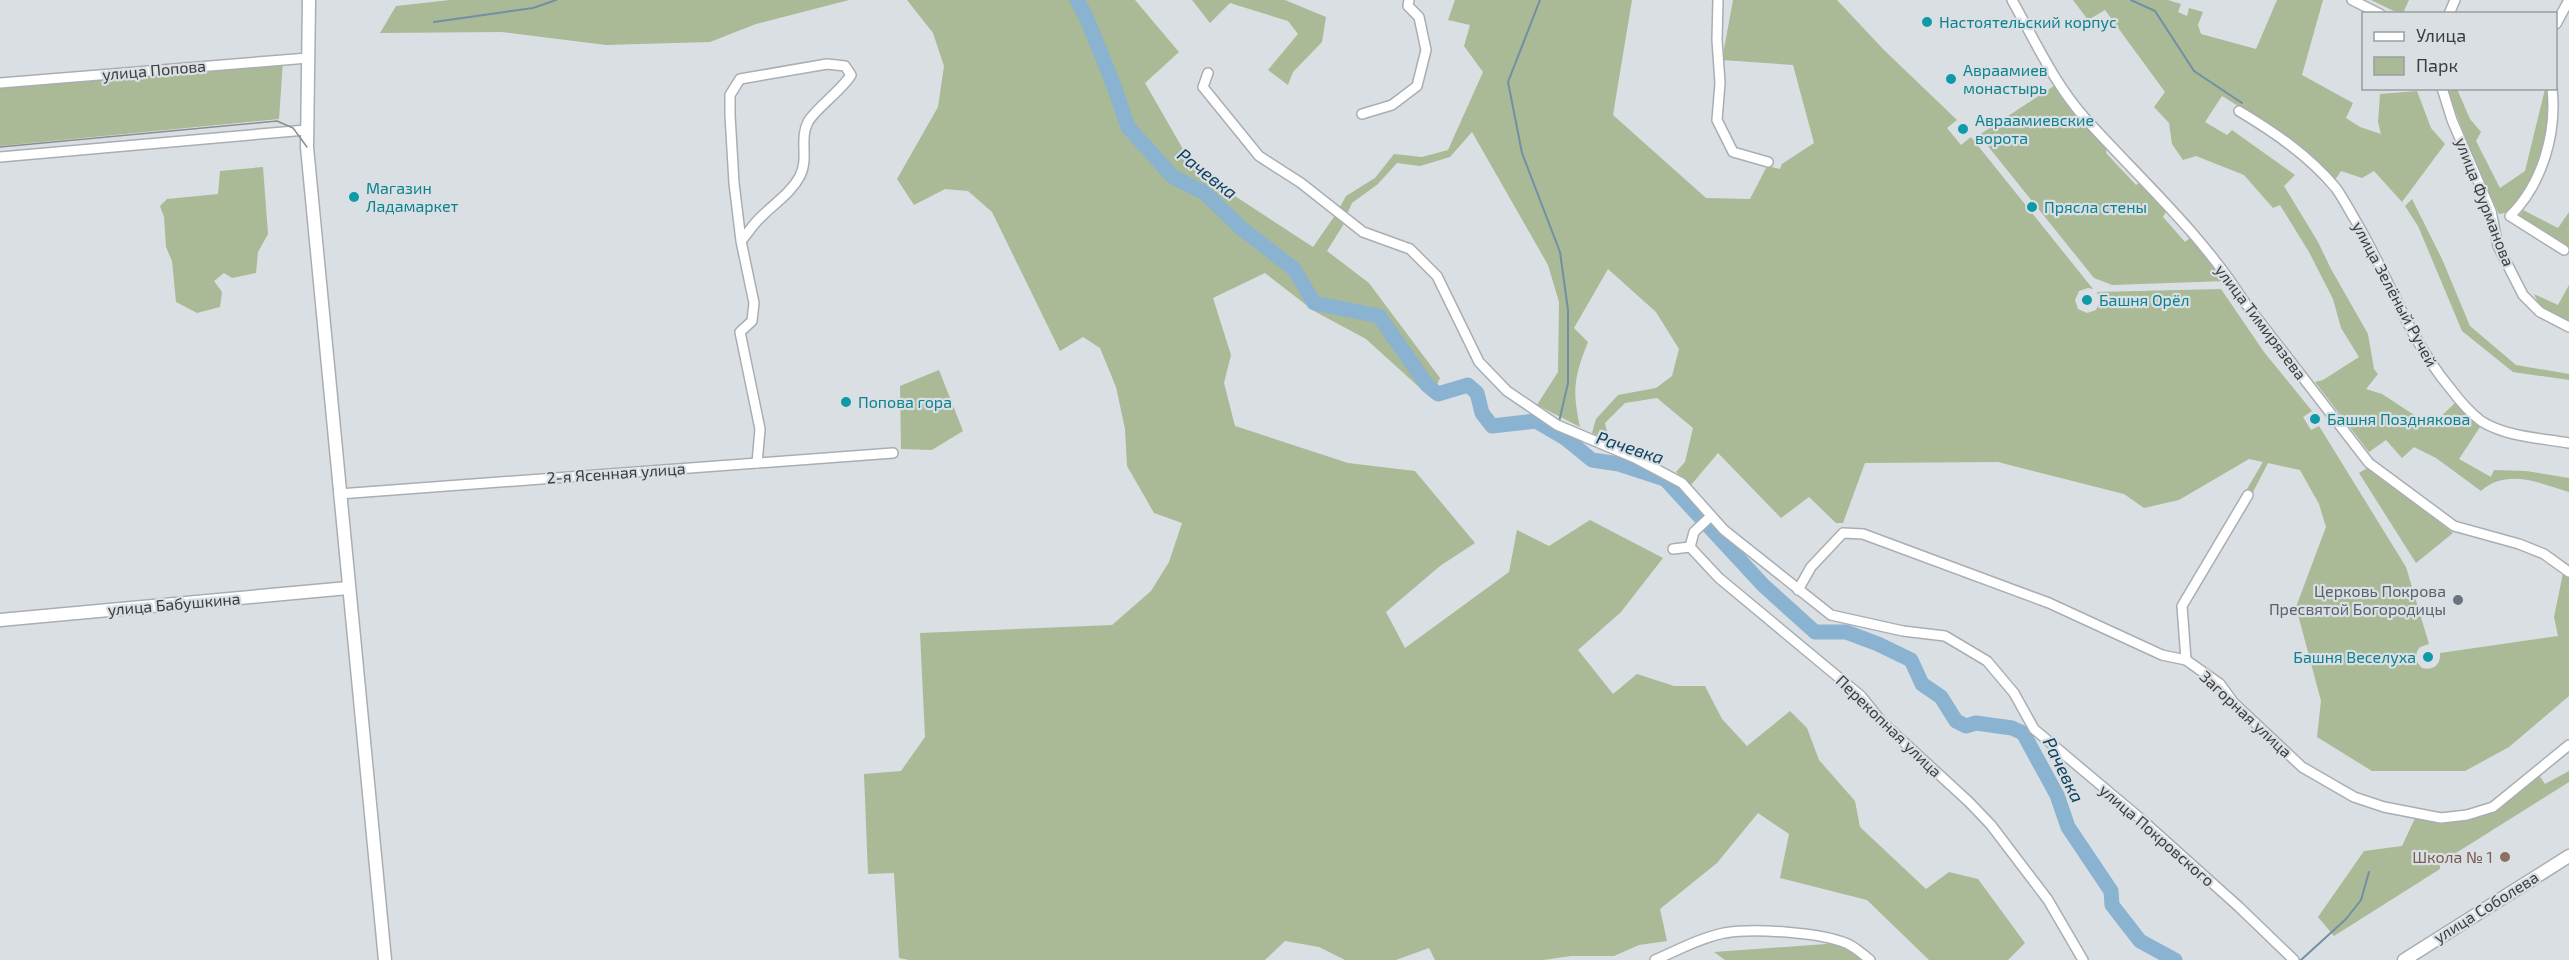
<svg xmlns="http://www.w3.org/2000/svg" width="2569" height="960" font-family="'Exo 2',sans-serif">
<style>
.green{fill:#aab996}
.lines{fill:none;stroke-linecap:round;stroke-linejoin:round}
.stream{stroke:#7290a5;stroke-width:2}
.river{stroke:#89b3d1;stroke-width:15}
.minor-casing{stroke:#aaaeb2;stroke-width:12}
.major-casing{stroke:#aaaeb2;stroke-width:15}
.minor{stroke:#fff;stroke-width:9}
.major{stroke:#fff;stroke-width:12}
.tram{stroke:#8b8e91;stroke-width:1.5}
.culture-dot{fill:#0f9aa8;stroke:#dadfe3;stroke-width:2}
.worship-dot{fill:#6b7280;stroke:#dadfe3;stroke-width:2}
.education-dot{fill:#8d6e63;stroke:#dadfe3;stroke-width:2}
.labels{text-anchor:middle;stroke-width:4.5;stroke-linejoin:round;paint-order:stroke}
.culture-label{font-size:16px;fill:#0d838f;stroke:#dadfe3;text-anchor:start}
.street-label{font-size:16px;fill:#3b3d3f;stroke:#dadfe3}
.worship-label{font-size:16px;fill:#5b616d;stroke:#dadfe3;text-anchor:end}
.education-label{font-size:16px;fill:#785e54;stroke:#dadfe3;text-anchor:end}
.water-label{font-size:18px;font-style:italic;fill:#0f4361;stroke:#dadfe3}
</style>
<rect width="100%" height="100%" fill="#dadfe3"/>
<g class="green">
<path d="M 450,0 L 849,0 L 756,24 L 710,42 L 606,45 L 501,32 L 380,33 L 396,6 Z"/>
<path d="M 907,0 L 1135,0 L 1179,52 L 1145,83 L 1195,170 L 1313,247 L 1336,214 L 1345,222 L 1327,251 L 1369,283 L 1440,378 L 1431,398 L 1366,339 L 1314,311 L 1265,273 L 1213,298 L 1231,355 L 1224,383 L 1235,426 L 1348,463 L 1415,471 L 1475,543 L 1440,566 L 1386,612 L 1405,648 L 1509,572 L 1517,530 L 1549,546 L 1590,520 L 1663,558 L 1621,612 L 1578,650 L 1613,694 L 1637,674 L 1674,686 L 1705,686 L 1722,719 L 1747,746 L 1790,711 L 1807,728 L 1819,760 L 1855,801 L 1860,827 L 1926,889 L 1949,872 L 1978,879 L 2025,943 L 2008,960 L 1929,960 L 1867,900 L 1780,878 L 1789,834 L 1758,813 L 1717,863 L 1660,909 L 1667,941 L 1639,945 L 1614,956 L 1571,956 L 1543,960 L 1435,960 L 1429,948 L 1396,960 L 1345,960 L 1319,947 L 1285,941 L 1265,960 L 909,960 L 899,958 L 894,873 L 868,874 L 864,774 L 901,771 L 925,737 L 920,633 L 1112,625 L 1151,591 L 1169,562 L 1182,523 L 1154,513 L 1127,466 L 1125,429 L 1116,387 L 1100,348 L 1083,337 L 1060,351 L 992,212 L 968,191 L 945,189 L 914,205 L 897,179 L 938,107 L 944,66 L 933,33 Z"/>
<path d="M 1192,0 L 1285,0 L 1326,17 L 1322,42 L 1293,72 L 1288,85 L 1268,70 L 1298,34 L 1288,21 L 1230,3 L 1210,23 Z"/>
<path d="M 1455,0 L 1632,0 L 1613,115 L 1706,198 L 1750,199 L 1767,166 L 1780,169 L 1782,164 L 1814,143 L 1793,65 L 1722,60 L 1733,0 L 1837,0 L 1884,50 L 1957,120 L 1947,128 L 1961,145 L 1971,137 L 2093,289 L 2088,288 L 2079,291 L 2075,300 L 2078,309 L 2087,313 L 2096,310 L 2100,301 L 2097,292 L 2221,289 L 2264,352 L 2312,411 L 2303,417 L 2311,430 L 2319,426 L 2406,567 L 2429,644 L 2420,647 C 2414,654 2415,662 2422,668 C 2433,671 2441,665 2440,653 L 2558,636 L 2554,617 L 2563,573 L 2569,577 L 2569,696 L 2509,747 L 2465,771 L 2372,771 L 2317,737 L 2321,701 L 2296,607 L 2326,527 L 2319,504 L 2300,470 L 2268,463 L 2250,498 L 2244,494 L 2263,462 L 2249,459 L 2179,500 L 2144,508 L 2124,494 L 1998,462 L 1865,463 L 1843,523 L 1836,523 L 1809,497 L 1781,518 L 1718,453 L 1691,485 L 1676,472 L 1685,462 L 1693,428 L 1657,398 L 1625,403 L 1605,423 L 1609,441 L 1592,433 L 1596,419 L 1618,395 L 1656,388 L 1672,376 L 1679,349 L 1656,312 L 1608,269 L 1574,328 L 1588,342 C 1574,377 1572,390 1580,427 L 1537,405 L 1558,372 L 1559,302 L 1548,265 L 1472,132 L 1450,157 L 1420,166 L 1397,163 L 1378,184 L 1352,203 L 1347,214 L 1339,209 L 1346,196 L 1375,178 L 1394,154 L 1422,157 L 1448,150 L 1483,72 L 1464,46 L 1470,25 L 1448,20 Z"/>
<path d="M 2073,0 L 2168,0 L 2181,4 L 2178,12 L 2187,16 L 2189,8 L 2203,12 L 2198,25 L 2201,34 L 2256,49 L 2277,0 L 2323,0 L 2302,75 L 2353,103 L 2346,118 L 2360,127 L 2381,134 L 2378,122 L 2380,94 L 2417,91 L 2431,128 L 2445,144 L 2402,202 L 2374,171 L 2362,178 L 2341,171 L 2335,180 L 2312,156 L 2281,132 L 2222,96 L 2205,122 L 2227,135 L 2232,130 L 2295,175 L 2284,186 L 2318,242 L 2331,269 L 2368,334 L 2374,369 L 2378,374 L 2366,389 L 2382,394 L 2431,426 L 2455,403 L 2482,424 L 2459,459 L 2491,477 L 2494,470 L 2526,471 L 2569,478 L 2569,492 C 2539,483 2507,468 2481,491 L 2436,458 L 2414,447 L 2402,458 L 2386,440 L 2369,452 L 2315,382 L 2323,380 L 2359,357 L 2341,328 L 2333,299 L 2309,252 L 2280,205 L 2273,208 L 2244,175 L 2196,156 L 2183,160 L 2172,144 L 2169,123 L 2154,107 L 2165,92 L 2105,10 L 2088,20 Z"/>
<path d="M 2371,0 L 2409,0 L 2403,13 L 2400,14 Z"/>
<path d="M 283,61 L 279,119 L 0,146 L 0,84 Z"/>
<path d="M 2057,84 L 2107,147 L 2106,153 L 2136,185 L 2140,182 L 2167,210 L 2163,217 L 2185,242 L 2191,237 L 2226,281 L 2112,285 L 2094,278 L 1979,135 Z"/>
<path d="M 2447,89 L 2457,89 L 2470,119 L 2481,132 L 2476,141 L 2500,188 L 2525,171 L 2545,89 L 2549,89 C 2552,122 2539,208 2499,214 L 2477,168 Z"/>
<path d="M 263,167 L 268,234 L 258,252 L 256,273 L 232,278 L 224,273 L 214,281 L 222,292 L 220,307 L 197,313 L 176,302 L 172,261 L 166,247 L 164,217 L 160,206 L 167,199 L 218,194 L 220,171 Z"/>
<path d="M 2412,199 L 2442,259 L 2470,326 L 2516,365 L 2569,374 L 2569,380 L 2513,372 L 2462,331 L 2418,226 L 2405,206 Z"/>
<path d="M 2523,210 L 2558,228 L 2569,212 L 2569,248 L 2518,217 Z"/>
<path d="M 2569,285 L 2569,323 L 2541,309 L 2534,294 L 2558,305 Z"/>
<path d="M 939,370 L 963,431 L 932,450 L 901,449 L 900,386 Z"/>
<path d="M 2369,467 L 2453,533 L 2416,563 L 2359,473 Z"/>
<path d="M 2569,771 L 2569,782 L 2440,863 L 2440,869 L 2334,936 L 2318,917 L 2364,851 L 2402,846 L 2416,816 L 2494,809 L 2539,775 L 2545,784 Z"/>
<path d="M 1840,943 L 1861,960 L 1725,960 L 1714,952 Z"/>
</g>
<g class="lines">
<g class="stream">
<path d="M 1540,0 L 1508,82 L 1522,153 L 1560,252 L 1568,310 L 1568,383 L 1559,422"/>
<path d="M 2131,0 L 2155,11 L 2194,71 L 2242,103"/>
<path d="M 434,22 L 533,8 L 556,0"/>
<path d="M 2301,960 L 2346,919 L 2361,900 L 2369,872"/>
</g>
<path class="river" d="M 1077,0 L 1087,19 L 1114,86 L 1128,127 L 1173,177 L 1205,193 L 1241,228 L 1294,269 L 1314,303 L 1379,316 L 1427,385 L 1438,394 L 1468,385 L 1477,393 L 1482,413 L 1492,426 L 1536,421 L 1565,438 L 1592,460 L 1619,464 L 1665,479 L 1763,585 L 1815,632 L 1846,632 L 1878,644 L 1911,660 L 1922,684 L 1941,697 L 1956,721 L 1966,726 L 1976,723 L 2012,728 L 2023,733 L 2057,795 L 2068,827 L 2111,891 L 2112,905 L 2140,941 L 2175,960"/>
<defs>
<g id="minor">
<path d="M 1718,0 L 1717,40 L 1720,83 L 1717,120 L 1733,152 L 1768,162"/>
<path d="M 2012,0 C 2034,39 2054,83 2084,117 C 2138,177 2199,231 2243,300 L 2369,463 L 2454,526 L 2519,544 L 2544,554 L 2569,572"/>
<path d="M 2352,0 L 2380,14"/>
<path d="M 2449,14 L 2455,0"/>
<path d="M 2556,24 L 2569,0"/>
<path d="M 1208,73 L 1203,87 L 1259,156 L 1301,183 L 1363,232 L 1410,249 L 1437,276 L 1479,362 L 1507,391 L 1557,425 L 1635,458 L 1682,483 L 1724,530 L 1831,615 L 1903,631 L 1945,636 L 1987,661 L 2014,693 L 2034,729 L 2141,819 L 2239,907 L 2294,960"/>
<path d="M 0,83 L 308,58"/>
<path d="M 2442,88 L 2452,120 L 2491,211 L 2498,246 L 2523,295 L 2540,312 L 2569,327"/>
<path d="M 2552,88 C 2557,134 2542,184 2510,216 L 2564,250"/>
<path d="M 2239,111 C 2274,132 2308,155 2335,187 C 2342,196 2348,208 2354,218 C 2388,274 2407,337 2450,388 C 2459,400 2469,412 2481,421 C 2506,437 2541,438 2569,443"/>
<path d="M 1362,114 L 1392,105 L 1417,86 L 1426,50 L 1419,17 L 1408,6 L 1409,0"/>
<path d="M 0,157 L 306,130"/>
<path d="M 741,241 L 734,183 L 730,115 L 730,95 L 740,79 L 827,64 L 845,66 L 851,75 C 841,91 815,109 808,122 C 799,139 809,159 800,176 C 791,193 775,203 762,216 C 754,223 748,233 741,241 L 754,303 L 752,321 L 740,332 L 760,429 L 757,463"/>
<path d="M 339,494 L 893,453"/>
<path d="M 1711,516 L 1694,532 L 1690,547 L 1719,578 L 1861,696 L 1882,722 L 1969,802 L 1991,825 L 2048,900 L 2083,960"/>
<path d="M 1673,549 L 1690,547"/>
<path d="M 1798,590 L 1811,567 L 1843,533 L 1863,534 L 2049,603 L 2162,655 L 2186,660 L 2220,684 L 2233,702 L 2302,767 L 2354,797 L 2384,807 L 2441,818 L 2467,815 L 2493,807 L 2569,745"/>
<path d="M 2186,660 L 2182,606 L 2248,495"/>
<path d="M 1655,960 C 1678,950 1700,938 1724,933 C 1753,928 1821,932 1848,944 C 1856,948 1863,954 1870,960"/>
</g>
<g id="major">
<path d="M 309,0 L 307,147 L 385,960"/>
<path d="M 0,620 L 348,588"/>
<path d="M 2404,960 L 2569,856"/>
</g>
</defs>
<use href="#minor" class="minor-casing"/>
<use href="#major" class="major-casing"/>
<use href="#minor" class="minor"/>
<use href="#major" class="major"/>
<path class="tram" d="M 0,147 L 277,121 L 293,128 L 307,147"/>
</g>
<g class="culture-dot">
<circle cx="1927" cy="22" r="6"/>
<circle cx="1951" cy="79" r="6"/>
<circle cx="1963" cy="129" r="6"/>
<circle cx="354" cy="197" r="6"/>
<circle cx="2032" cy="207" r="6"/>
<circle cx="2087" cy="300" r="6"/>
<circle cx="846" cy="402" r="6"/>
<circle cx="2315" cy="419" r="6"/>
<circle cx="2428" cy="657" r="6"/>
</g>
<circle class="worship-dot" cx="2458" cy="600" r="6"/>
<circle class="education-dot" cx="2505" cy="857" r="6"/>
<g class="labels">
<g class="culture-label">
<text x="1939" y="28">Настоятельский корпус</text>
<text x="1963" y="76">Авраамиев<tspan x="1963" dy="18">монастырь</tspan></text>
<text x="1975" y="126">Авраамиевские<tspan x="1975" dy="18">ворота</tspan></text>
<text x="366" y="194">Магазин<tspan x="366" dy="18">Ладамаркет</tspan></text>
<text x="2044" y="213">Прясла стены</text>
<text x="2099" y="306">Башня Орёл</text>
<text x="858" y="408">Попова гора</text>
<text x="2327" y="425">Башня Позднякова</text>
<text x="2416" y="663" text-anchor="end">Башня Веселуха</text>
</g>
<g class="street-label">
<text transform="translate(154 70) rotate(-5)" y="6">улица Попова</text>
<text transform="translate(2485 202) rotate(69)" y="6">улица Фурманова</text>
<text transform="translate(2395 294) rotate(62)" y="6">улица Зелёный Ручей</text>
<text transform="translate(2261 322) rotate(53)" y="6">улица Тимирязева</text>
<text transform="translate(616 473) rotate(-4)" y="6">2-я Ясенная улица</text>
<text transform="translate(174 604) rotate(-5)" y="6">улица Бабушкина</text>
<text transform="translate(2246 714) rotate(43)" y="6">Загорная улица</text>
<text transform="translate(1889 726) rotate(44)" y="6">Перекопная улица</text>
<text transform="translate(2157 835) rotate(41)" y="6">улица Покровского</text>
<text transform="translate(2486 907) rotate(-32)" y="6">улица Соболева</text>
</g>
<g class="worship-label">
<text x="2446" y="597">Церковь Покрова<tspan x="2446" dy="18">Пресвятой Богородицы</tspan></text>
</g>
<g class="education-label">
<text x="2493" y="863">Школа № 1</text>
</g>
<g class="water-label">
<text transform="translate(1207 174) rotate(38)" y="6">Рачевка</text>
<text transform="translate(1630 448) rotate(18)" y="6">Рачевка</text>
<text transform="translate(2063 770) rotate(64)" y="6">Рачевка</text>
</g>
</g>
<rect x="2362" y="12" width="195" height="78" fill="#dadfe3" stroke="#9a9ea1" stroke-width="1.5"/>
<rect x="2374" y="32" width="30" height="9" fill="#ffffff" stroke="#9a9ea1" stroke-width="1.5"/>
<text x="2416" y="42" font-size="18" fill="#3b3d3f">Улица</text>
<rect x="2374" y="57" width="30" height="18" fill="#aab996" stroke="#9a9ea1" stroke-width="1.5"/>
<text x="2416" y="72" font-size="18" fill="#3b3d3f">Парк</text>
</svg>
